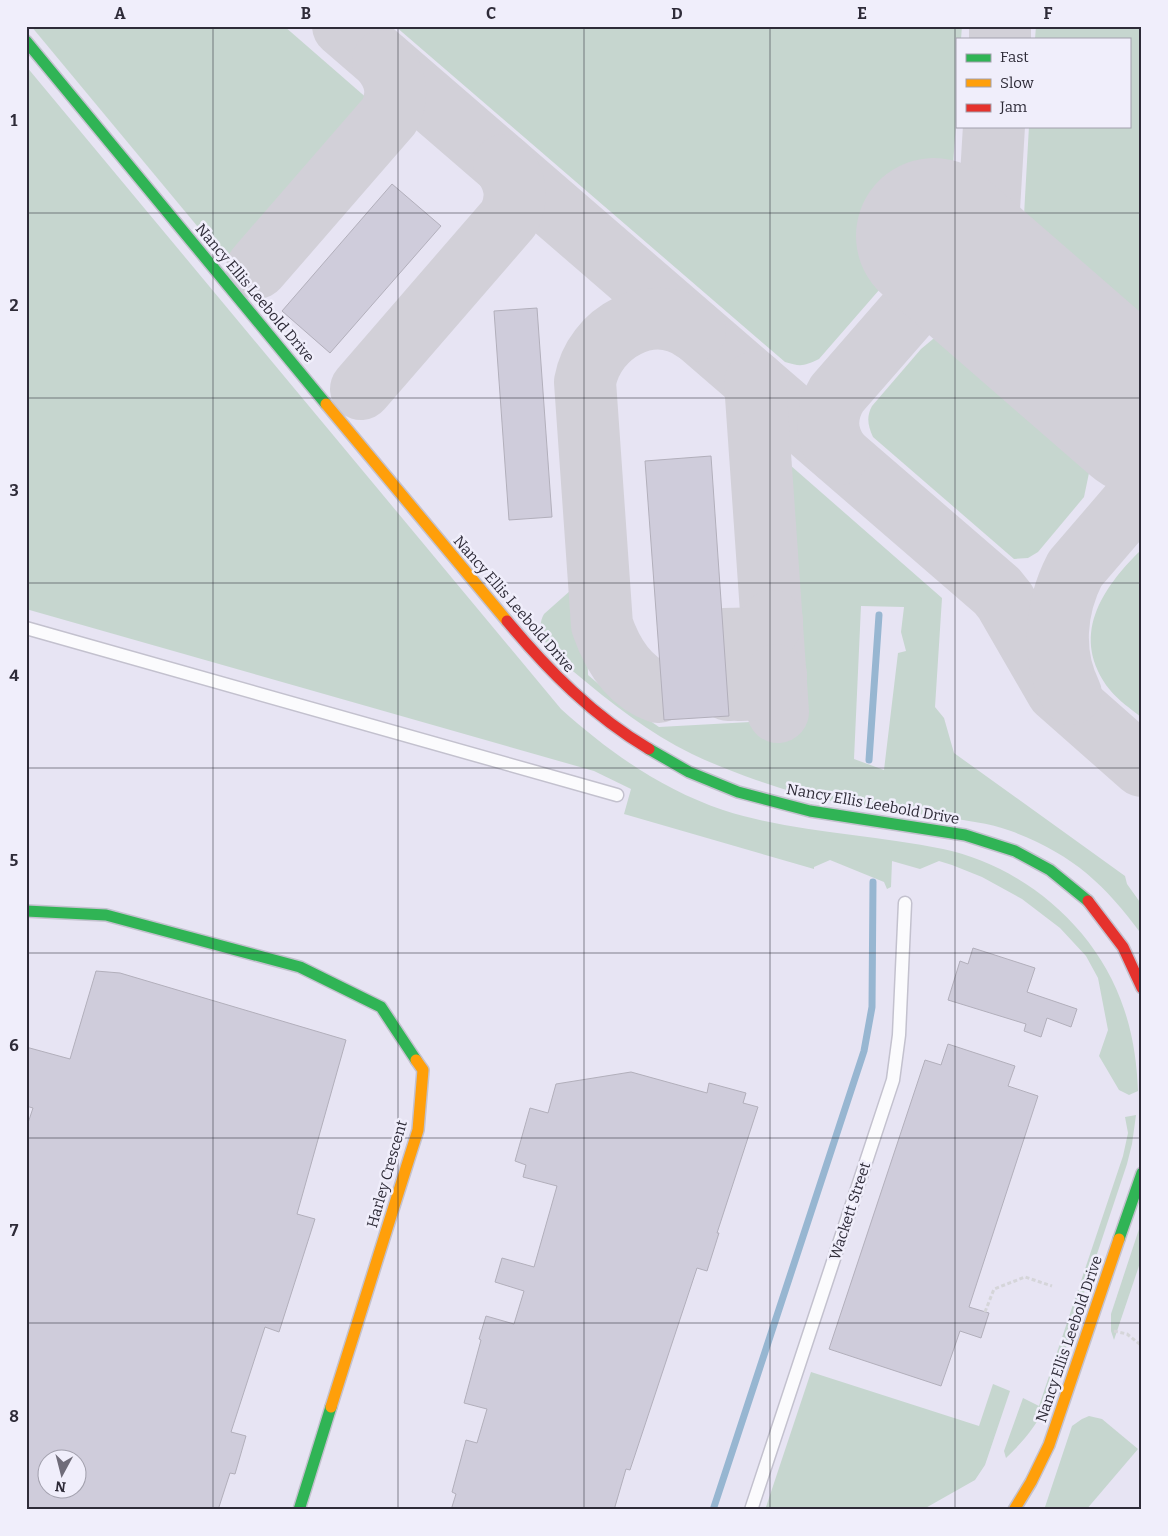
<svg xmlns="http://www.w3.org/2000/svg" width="1168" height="1536" font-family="Bitter,serif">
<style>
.green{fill:#c6d6cf;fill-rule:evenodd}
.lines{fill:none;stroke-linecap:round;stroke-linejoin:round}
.stream{stroke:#97b6d1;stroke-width:7}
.taxiway{stroke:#d2d0d8;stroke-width:62}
.runway{stroke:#d2d0d8;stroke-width:156}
.building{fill:#cfccdb;stroke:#b2afbb;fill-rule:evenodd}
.lane-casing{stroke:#c3c1ce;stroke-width:15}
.fast-casing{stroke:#c3c1ce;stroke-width:14}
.slow-casing{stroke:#c3c1ce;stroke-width:14}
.jam-casing{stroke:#c3c1ce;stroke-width:14}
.path{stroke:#d5d5d9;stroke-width:3;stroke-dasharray:4 2.5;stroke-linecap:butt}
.lane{stroke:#fbfbfd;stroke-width:12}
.fast{stroke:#30b455;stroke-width:11}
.slow{stroke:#ff9f0a;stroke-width:11}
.jam{stroke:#e5322d;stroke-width:11}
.grid{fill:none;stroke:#2e2b38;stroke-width:1;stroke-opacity:0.55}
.labels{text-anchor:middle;stroke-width:5;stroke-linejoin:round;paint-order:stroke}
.street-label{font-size:15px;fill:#2e2b38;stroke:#f0eefb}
.neatline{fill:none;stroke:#2e2b38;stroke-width:2}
.grid-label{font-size:16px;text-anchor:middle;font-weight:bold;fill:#2e2b38}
</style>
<rect width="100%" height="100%" fill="#e7e4f3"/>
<g class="green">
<path d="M 31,26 L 284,26 L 369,100 C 374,108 374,112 371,121 L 237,274 Z"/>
<path d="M 395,26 L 962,26 L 961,39 L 957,39 L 957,107 L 952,181 L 943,175 L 871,251 L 893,274 L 819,359 C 804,366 801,367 785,362 Z"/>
<path d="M 1036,26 L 1142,26 L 1142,335 L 1023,233 L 1029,126 L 1129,126 L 1129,39 L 1035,39 Z"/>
<path d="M 26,66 L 561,709 C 609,752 661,789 723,810 C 794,833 870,834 943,849 C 1024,866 1098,929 1124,1009 C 1133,1035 1137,1063 1138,1091 L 1129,1095 L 1119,1090 L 1099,1056 L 1108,1030 L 1098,978 L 1086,956 L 1060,928 L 1022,899 L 982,877 L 952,865 L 939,861 L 920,869 L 892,861 L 891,887 L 887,889 L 884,882 L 830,860 L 814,867 L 814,869 L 624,814 L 631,789 L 594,771 L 26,609 Z"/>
<path d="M 942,337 L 951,339 L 961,346 L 1081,448 L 1088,462 L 1089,473 L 1084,497 L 1038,552 L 1028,558 L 1014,559 L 873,437 C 868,426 866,417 872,406 L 921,349 L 933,339 Z"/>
<path d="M 790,465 L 942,598 L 935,707 L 944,718 L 954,753 L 1125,876 L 1127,884 L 1142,905 L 1142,935 C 1104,883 1072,854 1011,831 C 989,823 964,820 941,817 C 906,812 871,807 836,802 C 808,797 782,789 756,780 C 734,772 713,764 692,754 C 649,733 611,703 574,672 C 559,659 531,636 544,614 L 571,590 L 582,606 L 586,607 L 588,675 L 609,693 L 659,727 L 788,720 L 773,467 ZM 861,606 L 904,607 L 901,632 L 906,651 L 898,653 L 884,770 L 854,759 Z"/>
<path d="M 1142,549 L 1142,718 C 1131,709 1118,700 1110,690 C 1069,637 1101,589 1142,549 Z"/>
<path d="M 1136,1115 L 1132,1144 L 1127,1164 L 1047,1404 C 1037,1425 1023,1442 1006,1458 L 1004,1451 L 1023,1398 L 1039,1406 L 1123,1156 L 1128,1133 L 1125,1117 Z"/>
<path d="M 1142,1220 L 1142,1257 L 1114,1340 L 1111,1331 L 1111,1314 Z"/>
<path d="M 811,1372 L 979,1426 L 993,1384 L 1010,1391 L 985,1465 L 975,1480 L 922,1510 L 765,1510 Z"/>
<path d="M 1089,1416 L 1102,1419 L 1138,1449 L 1086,1510 L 1044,1510 L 1072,1426 L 1082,1419 Z"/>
</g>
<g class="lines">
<g class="stream">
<path d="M 869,760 L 879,615"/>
<path d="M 713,1510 L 864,1051 L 872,1007 L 873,882"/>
</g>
<g class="taxiway">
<path d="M 343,26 L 997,591 L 1005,601 L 1057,691 L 1142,766"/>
<path d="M 1000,39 L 1000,26"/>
<path d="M 257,268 L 389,116 C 399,97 397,78 383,61"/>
<path d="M 755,382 L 778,712"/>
<path d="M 361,389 L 509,218 C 518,199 516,182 504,165"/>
<path d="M 839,454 C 825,435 825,414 837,394 L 980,230 L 986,220 L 989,209 L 994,126"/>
<path d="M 725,639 C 742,638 768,642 772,621"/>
<path d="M 728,690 C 743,689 772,694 776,675"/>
<path d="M 658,692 C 628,681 612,654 602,625 L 585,382 C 594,332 652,300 695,331"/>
<path d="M 1071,694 C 1051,654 1055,608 1075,569 L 1142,491"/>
</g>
<path class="runway" d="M 934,236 L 1142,417"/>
</g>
<g class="building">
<path d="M 392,184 L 441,226 L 330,353 L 282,311 Z"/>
<path d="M 537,308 L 552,517 L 509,520 L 494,311 Z"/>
<path d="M 711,456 L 729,716 L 664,720 L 645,461 Z"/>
<path d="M 973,948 L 1035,968 L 1027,992 L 1077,1009 L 1071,1027 L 1047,1018 L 1041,1037 L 1024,1031 L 1026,1024 L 948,1000 L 960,961 L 968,964 Z"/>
<path d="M 96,971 L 120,973 L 346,1040 L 297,1214 L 315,1219 L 279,1332 L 265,1327 L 231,1432 L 246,1436 L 235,1474 L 230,1473 L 218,1510 L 26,1510 L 26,1129 L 33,1108 L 26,1106 L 26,1047 L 70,1059 ZM 48,1458 L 78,1458 L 78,1488 L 48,1488 Z"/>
<path d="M 948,1044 L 1015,1066 L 1008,1086 L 1038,1096 L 969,1307 L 989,1313 L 981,1338 L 960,1331 L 941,1386 L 829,1349 L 925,1060 L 941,1065 Z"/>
<path d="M 631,1072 L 707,1093 L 709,1083 L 746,1093 L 743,1103 L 758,1107 L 717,1233 L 719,1233 L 707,1271 L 697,1268 L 630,1470 L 626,1469 L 614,1510 L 451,1510 L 456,1494 L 452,1492 L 466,1440 L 477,1443 L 487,1409 L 464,1403 L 481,1340 L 479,1339 L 486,1316 L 514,1324 L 524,1291 L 495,1282 L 502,1258 L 534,1267 L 557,1186 L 523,1177 L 526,1165 L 515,1161 L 530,1108 L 548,1113 L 556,1084 Z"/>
</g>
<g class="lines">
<defs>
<g id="lane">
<path d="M 26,628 L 617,795"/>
<path d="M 751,1510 L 893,1080 L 899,1035 L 905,903"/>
</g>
<g id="fast">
<path d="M 26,41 L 326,404"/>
<path d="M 649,749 L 689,772 L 738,792 L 810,811 L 965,835 L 1015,851 L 1050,870 L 1088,901"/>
<path d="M 26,911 L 106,915 L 300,967 L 381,1007 L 416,1060"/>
<path d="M 1119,1239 L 1142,1173"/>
<path d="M 299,1510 L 331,1407"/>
</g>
<g id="slow">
<path d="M 326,404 L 507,621"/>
<path d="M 331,1407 L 418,1130 L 423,1070 L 416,1060"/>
<path d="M 1014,1510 L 1031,1482 L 1049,1445 L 1119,1239"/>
</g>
<g id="jam">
<path d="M 507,621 C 548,670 593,716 649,749"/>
<path d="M 1088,901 L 1123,947 L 1142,988"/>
</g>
</defs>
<use href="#lane" class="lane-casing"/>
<use href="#fast" class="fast-casing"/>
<use href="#slow" class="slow-casing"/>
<use href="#jam" class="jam-casing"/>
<g class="path">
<path d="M 985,1312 L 994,1289 L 1025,1277 L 1052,1286"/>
<path d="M 1114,1331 L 1127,1334 L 1142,1346"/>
</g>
<use href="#lane" class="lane"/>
<use href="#fast" class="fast"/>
<use href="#slow" class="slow"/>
<use href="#jam" class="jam"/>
</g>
<path class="grid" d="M 213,26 L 213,1510M 398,26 L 398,1510M 584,26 L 584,1510M 770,26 L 770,1510M 955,26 L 955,1510M 26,213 L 1142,213M 26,398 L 1142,398M 26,583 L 1142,583M 26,768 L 1142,768M 26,953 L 1142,953M 26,1138 L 1142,1138M 26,1323 L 1142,1323"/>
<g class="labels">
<g class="street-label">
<text transform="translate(255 293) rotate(50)" y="5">Nancy Ellis Leebold Drive</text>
<text transform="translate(514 604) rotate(49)" y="5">Nancy Ellis Leebold Drive</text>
<text transform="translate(873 804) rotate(10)" y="5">Nancy Ellis Leebold Drive</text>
<text transform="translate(387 1174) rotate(-74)" y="5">Harley Crescent</text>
<text transform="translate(850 1211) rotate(-72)" y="5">Wackett Street</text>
<text transform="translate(1069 1339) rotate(-71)" y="5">Nancy Ellis Leebold Drive</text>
</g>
</g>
<rect width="1168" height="1536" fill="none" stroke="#f0eefb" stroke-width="55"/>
<rect x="956" y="38" width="175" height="90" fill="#f0eefb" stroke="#a2a0ad"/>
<rect x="966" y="54" width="25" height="8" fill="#30b455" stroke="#a2a0ad"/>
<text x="1000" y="62" font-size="15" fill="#2e2b38">Fast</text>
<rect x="966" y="79" width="25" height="8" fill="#ff9f0a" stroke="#a2a0ad"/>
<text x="1000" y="88" font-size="15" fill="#2e2b38">Slow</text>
<rect x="966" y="104" width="25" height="8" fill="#e5322d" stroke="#a2a0ad"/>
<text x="1000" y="112" font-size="15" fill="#2e2b38">Jam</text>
<g transform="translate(62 1474) rotate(187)"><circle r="24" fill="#f0eefb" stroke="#a2a0ad"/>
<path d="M0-4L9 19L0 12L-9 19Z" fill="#6f6c79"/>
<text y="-8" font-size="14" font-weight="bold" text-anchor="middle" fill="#2e2b38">N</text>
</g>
<rect x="28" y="28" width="1112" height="1480" class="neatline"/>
<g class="grid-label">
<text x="120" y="19">A</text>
<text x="306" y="19">B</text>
<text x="491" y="19">C</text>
<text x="677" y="19">D</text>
<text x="862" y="19">E</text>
<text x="1048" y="19">F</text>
<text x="14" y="126">1</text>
<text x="14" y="311">2</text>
<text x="14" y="496">3</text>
<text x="14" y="681">4</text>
<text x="14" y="866">5</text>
<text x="14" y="1051">6</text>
<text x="14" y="1236">7</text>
<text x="14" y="1422">8</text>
</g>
</svg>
